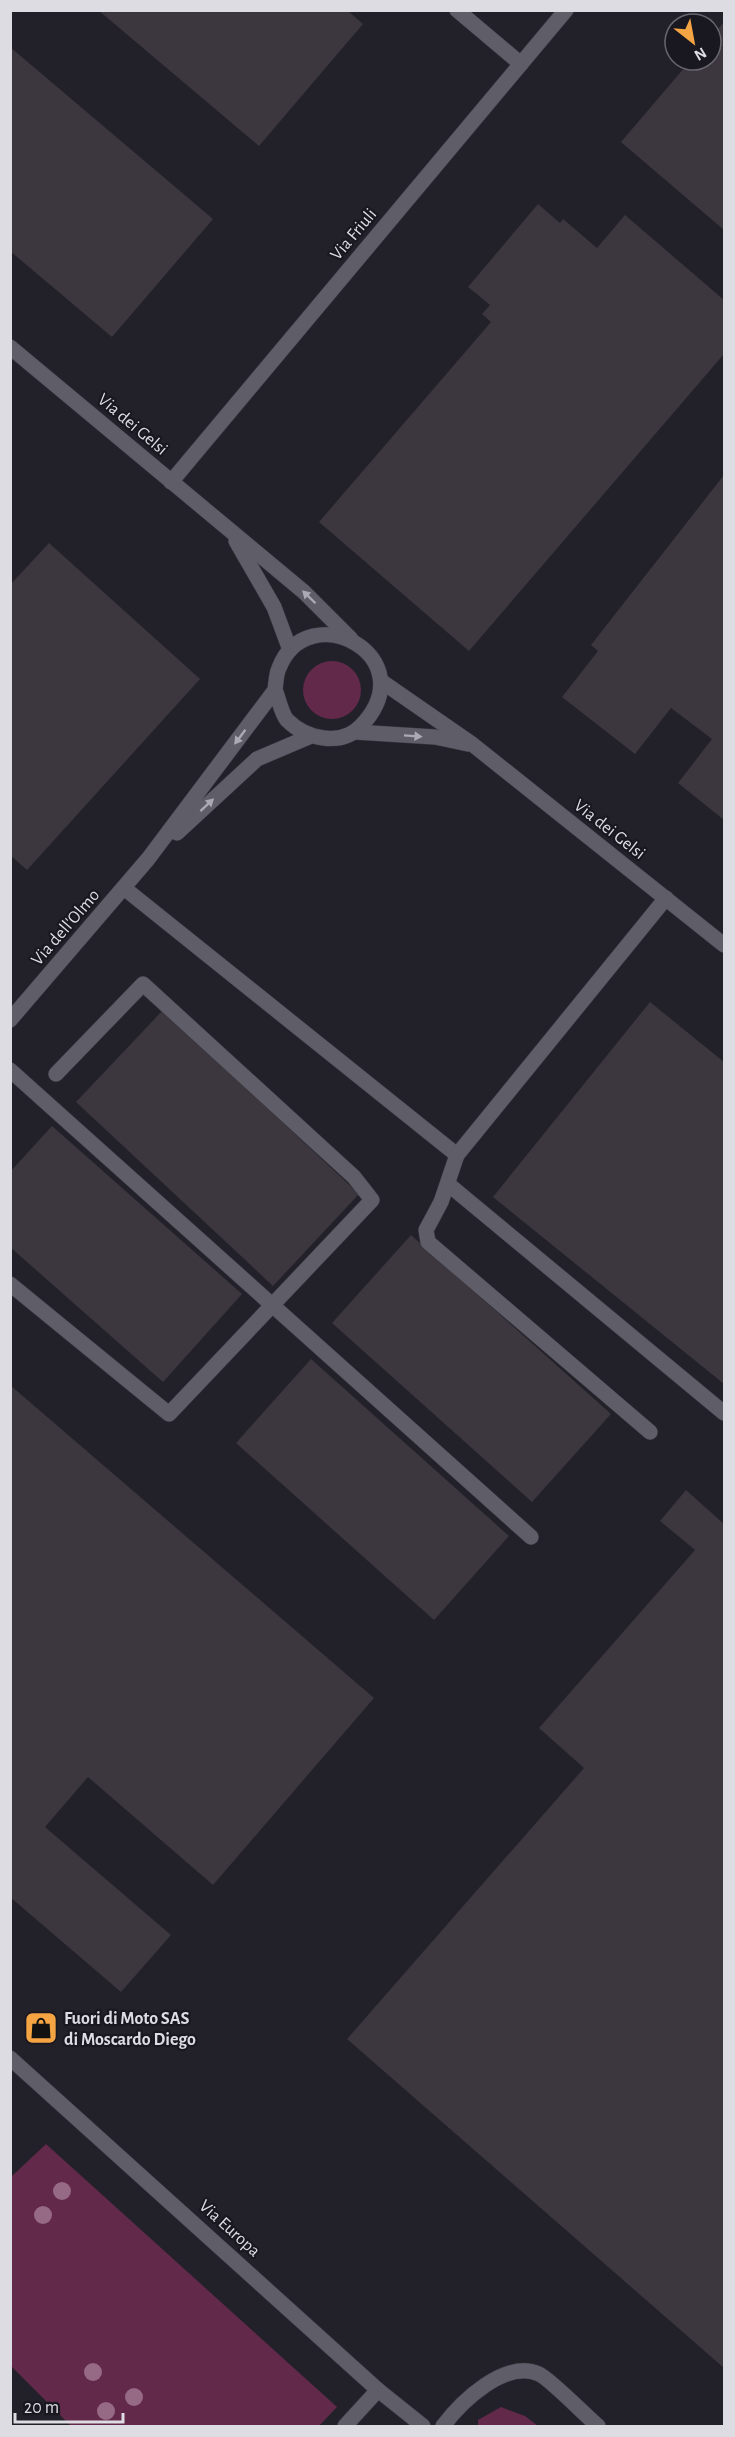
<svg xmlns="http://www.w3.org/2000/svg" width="735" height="2437" font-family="'Alegreya Sans',sans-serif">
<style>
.green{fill:#62294b}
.building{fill:#3c363e}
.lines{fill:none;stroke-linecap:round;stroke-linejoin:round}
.lane-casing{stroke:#3d3c44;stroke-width:16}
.street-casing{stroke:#3d3c44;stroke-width:16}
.lane{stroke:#5f5d68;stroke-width:15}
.street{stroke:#5f5d68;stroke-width:15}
.tree{fill:#966985}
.oneway{fill:#aba9b1}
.labels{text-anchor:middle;stroke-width:4.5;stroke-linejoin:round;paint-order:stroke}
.street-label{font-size:18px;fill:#dddce2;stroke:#191720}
.poi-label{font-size:18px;font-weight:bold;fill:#dddce2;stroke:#191720;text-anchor:start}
</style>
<rect width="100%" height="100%" fill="#222129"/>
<g class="green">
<circle cx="332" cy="690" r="29"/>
<path d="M 46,2144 L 337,2407 L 319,2426 L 71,2426 L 11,2366 L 11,2177 Z"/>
<path d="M 501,2407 L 525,2416 L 538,2426 L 478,2426 L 478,2420 Z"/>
</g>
<g class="building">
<path d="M 98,10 L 347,10 L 363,24 L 259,146 Z"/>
<path d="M 724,22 L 724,230 L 621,142 L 691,60 L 711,60 L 711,37 Z"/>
<path d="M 10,47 L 213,219 L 112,337 L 10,251 Z"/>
<path d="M 538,204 L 560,223 L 563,219 L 597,248 L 625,215 L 724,300 L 724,354 L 469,651 L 319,522 L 491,322 L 482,314 L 490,305 L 468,287 Z"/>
<path d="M 724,475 L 724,820 L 678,783 L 712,739 L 671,708 L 635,754 L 562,697 L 598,651 L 591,645 Z"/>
<path d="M 49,543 L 200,679 L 27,870 L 10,855 L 10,585 Z"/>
<path d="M 650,1002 L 724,1062 L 724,1384 L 493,1197 Z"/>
<path d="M 163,1010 L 359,1194 L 273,1286 L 76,1102 Z"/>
<path d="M 52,1126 L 242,1294 L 163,1382 L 10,1247 L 10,1172 Z"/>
<path d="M 411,1235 L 611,1414 L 532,1502 L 332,1323 Z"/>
<path d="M 311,1359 L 509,1536 L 434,1620 L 236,1443 Z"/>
<path d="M 10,1385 L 374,1698 L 213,1885 L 88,1777 L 45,1827 L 171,1935 L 121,1992 L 10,1897 Z"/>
<path d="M 686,1490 L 724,1524 L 724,2368 L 347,2039 L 584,1768 L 539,1728 L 695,1550 L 660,1521 Z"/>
</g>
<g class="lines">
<defs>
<g id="lane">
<path d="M 124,888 L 457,1155 L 441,1202 L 426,1230 L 428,1242 L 650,1432"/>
<path d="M 10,1070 L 531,1537"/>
<path d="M 457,1155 L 666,898"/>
<path d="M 448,1184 L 724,1413"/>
<path d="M 10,1284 L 169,1414 L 372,1200 L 354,1177 L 143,984 L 56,1074"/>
</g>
<g id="street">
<path d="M 457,10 L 521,64"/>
<path d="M 10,347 L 304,592 L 351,639"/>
<path d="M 171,482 L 566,10"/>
<path d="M 236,541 L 274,607 L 290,650"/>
<path d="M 381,681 L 472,744 L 724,945"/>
<path d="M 355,732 L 435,737 L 468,744"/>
<path d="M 177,833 L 257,759 L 311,736"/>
<path d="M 10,1020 L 148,859 L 275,690 C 276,683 276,674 279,668 C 308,594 427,657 361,726 C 341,747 306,739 287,720 C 281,713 279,699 275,690"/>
<path d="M 10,2058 L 378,2390 L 423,2426"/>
<path d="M 345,2426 L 378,2390"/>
<path d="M 443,2426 C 461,2402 505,2359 539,2374 C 550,2379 586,2416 598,2426"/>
</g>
</defs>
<use href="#lane" class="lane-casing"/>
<use href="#street" class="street-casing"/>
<use href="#lane" class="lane"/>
<use href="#street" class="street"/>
</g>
<g class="tree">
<circle cx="62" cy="2191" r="9"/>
<circle cx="43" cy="2215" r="9"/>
<circle cx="93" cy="2372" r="9"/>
<circle cx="134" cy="2397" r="9"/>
<circle cx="106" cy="2411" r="9"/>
</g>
<defs><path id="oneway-solid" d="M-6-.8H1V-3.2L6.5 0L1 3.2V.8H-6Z" transform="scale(1.5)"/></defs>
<g class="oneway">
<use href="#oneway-solid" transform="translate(309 597) rotate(-136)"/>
<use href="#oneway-solid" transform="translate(413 736) rotate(4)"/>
<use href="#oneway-solid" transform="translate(240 737) rotate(127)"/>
<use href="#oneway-solid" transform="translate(207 805) rotate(-43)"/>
</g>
<defs>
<symbol id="shop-square" viewBox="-11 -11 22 22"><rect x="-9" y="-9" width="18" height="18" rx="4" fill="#f4a443" stroke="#191720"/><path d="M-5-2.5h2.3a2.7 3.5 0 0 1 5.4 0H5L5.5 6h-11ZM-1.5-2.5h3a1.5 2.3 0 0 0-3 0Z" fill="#111"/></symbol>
</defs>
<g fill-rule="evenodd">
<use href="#shop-square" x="22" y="2009" width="38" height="38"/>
</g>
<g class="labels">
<g class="street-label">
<text transform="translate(353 234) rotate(-50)" y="6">Via Friuli</text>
<text transform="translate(133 424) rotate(40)" y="6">Via dei Gelsi</text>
<text transform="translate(610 829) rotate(38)" y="6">Via dei Gelsi</text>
<text transform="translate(65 927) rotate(-49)" y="6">Via dell'Olmo</text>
<text transform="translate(230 2228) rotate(42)" y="6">Via Europa</text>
</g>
<g class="poi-label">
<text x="64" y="2024">Fuori di Moto SAS<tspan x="64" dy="21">di Moscardo Diego</tspan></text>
</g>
</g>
<rect width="735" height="2437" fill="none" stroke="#dddce2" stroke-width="24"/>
<g transform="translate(693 42) rotate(149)"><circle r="28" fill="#191720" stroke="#67666e" stroke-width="1.5"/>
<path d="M0-4.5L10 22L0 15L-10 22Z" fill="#f4a443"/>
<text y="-9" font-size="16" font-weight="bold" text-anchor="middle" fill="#dddce2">N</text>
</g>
<path d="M15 2413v9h108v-9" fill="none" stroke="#dddce2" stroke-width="3"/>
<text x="24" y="2413" font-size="18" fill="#dddce2" stroke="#191720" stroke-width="4.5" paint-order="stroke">20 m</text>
</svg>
